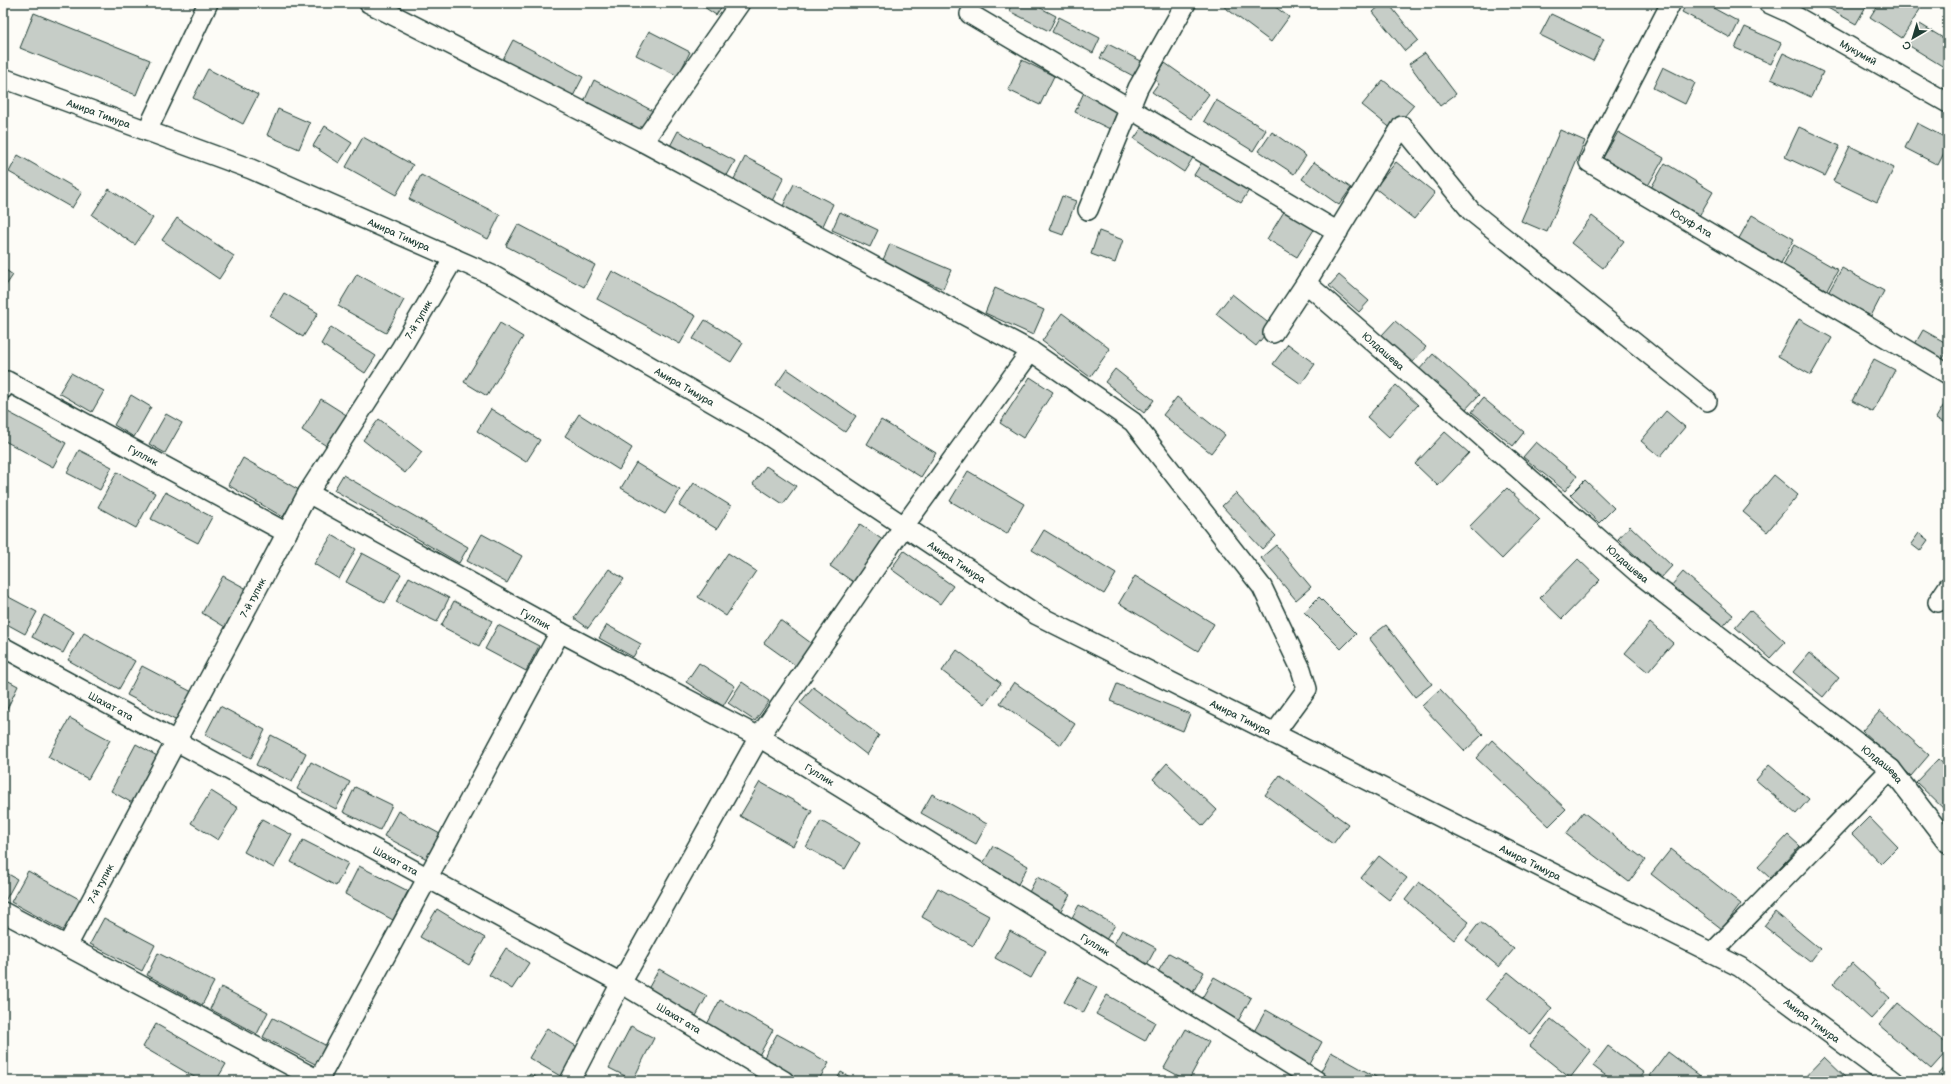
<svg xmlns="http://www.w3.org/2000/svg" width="1951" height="1084" font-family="'Balsamiq Sans',sans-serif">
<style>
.building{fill:#c6cdc7;stroke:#1f3d34}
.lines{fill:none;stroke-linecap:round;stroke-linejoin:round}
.street-casing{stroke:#1f3d34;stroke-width:22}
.street{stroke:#fdfcf7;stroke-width:19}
.labels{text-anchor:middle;stroke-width:3;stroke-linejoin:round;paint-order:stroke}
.street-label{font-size:10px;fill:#1f3d34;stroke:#fdfcf7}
</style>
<rect width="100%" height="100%" fill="#fdfcf7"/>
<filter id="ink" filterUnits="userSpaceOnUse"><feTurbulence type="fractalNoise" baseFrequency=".025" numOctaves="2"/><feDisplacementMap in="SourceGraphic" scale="8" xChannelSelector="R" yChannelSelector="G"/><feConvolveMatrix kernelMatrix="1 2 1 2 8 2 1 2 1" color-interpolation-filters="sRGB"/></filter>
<g filter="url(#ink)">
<g class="building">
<path d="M 698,3 L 724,3 L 716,15 Z"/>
<path d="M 1012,3 L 1031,3 L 1056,16 L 1049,31 L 1009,11 Z"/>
<path d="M 1219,3 L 1270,3 L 1289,17 L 1271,42 Z"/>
<path d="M 1383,3 L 1388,3 L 1418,40 L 1405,51 L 1373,12 Z"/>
<path d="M 1687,3 L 1704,3 L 1739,22 L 1731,38 L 1682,12 Z"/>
<path d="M 1819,3 L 1868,3 L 1856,24 Z"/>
<path d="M 1879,3 L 1924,3 L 1902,38 L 1870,17 Z"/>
<path d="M 34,13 L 150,60 L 136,95 L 20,48 Z"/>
<path d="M 1551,14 L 1604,39 L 1593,61 L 1540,35 Z"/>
<path d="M 1059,17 L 1100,38 L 1093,53 L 1052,32 Z"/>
<path d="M 1920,24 L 1948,41 L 1947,69 L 1908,45 Z"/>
<path d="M 1745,27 L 1781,43 L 1771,64 L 1735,48 Z"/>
<path d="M 649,31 L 690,52 L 678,76 L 636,55 Z"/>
<path d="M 513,40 L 583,77 L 571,100 L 501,63 Z"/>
<path d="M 1108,44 L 1143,62 L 1135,77 L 1100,58 Z"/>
<path d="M 1425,53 L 1456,94 L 1440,106 L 1409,64 Z"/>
<path d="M 1783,53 L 1823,72 L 1811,97 L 1771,79 Z"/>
<path d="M 1022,60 L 1054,76 L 1040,105 L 1008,90 Z"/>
<path d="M 1165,63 L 1209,94 L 1191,119 L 1152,92 L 1158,84 L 1155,77 Z"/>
<path d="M 1663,67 L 1695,83 L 1685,104 L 1653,88 Z"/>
<path d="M 208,69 L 258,95 L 243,124 L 193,98 Z"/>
<path d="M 594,80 L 653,111 L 640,136 L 582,106 Z"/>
<path d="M 1383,80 L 1414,105 L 1393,130 L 1362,105 Z"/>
<path d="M 1085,90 L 1120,106 L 1110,129 L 1075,112 Z"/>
<path d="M 1216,100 L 1266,130 L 1253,151 L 1204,121 Z"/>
<path d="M 278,109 L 310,123 L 299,149 L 267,135 Z"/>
<path d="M 1147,120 L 1196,153 L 1184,172 L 1134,139 Z"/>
<path d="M 1917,123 L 1948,139 L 1948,145 L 1938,165 L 1905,148 Z"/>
<path d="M 325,126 L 352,143 L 339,163 L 313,146 Z"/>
<path d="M 1799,127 L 1840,146 L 1825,176 L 1785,157 Z"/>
<path d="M 1560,130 L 1585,141 L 1547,232 L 1521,221 Z"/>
<path d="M 678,131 L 735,161 L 725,179 L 668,150 Z"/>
<path d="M 1272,132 L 1306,156 L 1294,174 L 1259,151 Z"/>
<path d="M 1618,132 L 1664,158 L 1646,189 L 1600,163 Z"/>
<path d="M 363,137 L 413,165 L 396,195 L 346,167 Z"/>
<path d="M 1850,146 L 1894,168 L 1877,202 L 1833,181 Z"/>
<path d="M 18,155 L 82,192 L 72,208 L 9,172 Z"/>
<path d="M 745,157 L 784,177 L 772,201 L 733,181 Z"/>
<path d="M 1204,159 L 1251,187 L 1241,203 L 1194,175 Z"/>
<path d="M 1314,162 L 1351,188 L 1339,205 L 1302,179 Z"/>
<path d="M 1396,162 L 1435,193 L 1414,219 L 1375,188 Z"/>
<path d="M 1665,163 L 1713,192 L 1699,216 L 1651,188 Z"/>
<path d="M 421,175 L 500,215 L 488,239 L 409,199 Z"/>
<path d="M 794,184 L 833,204 L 822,228 L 782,208 Z"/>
<path d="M 109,189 L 153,218 L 135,245 L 92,215 Z"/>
<path d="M 1062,196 L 1076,201 L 1063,235 L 1049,230 Z"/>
<path d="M 1285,210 L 1315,228 L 1297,257 L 1267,239 Z"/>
<path d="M 840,212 L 878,230 L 870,247 L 832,230 Z"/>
<path d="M 1752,215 L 1794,239 L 1780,265 L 1737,242 Z"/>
<path d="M 1592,216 L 1624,241 L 1603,268 L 1571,243 Z"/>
<path d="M 177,218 L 234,256 L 219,279 L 162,240 Z"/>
<path d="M 518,224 L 595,265 L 584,287 L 506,246 Z"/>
<path d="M 1099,231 L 1123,240 L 1115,263 L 1091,254 Z"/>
<path d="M 890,244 L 951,270 L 943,289 L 882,262 Z"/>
<path d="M 1794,245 L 1838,270 L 1827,290 L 1783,265 Z"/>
<path d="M 3,268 L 13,275 L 3,290 Z"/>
<path d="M 1842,268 L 1884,291 L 1871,316 L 1828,293 Z"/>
<path d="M 612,271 L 696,316 L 680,344 L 597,299 Z"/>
<path d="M 357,274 L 404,300 L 386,333 L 338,306 Z"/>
<path d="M 1339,275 L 1369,301 L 1359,312 L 1329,286 Z"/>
<path d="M 995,288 L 1044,310 L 1033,335 L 985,313 Z"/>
<path d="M 284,293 L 318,313 L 303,337 L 270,316 Z"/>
<path d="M 1232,294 L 1272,326 L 1256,346 L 1216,314 Z"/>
<path d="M 1062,313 L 1110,349 L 1090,377 L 1042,341 Z"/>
<path d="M 1799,319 L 1832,338 L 1811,375 L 1778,356 Z"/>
<path d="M 705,320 L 743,343 L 731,362 L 693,339 Z"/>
<path d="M 1395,321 L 1426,347 L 1412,363 L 1381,336 Z"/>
<path d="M 500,323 L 523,337 L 487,396 L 464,382 Z"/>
<path d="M 331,327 L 376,356 L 365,373 L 321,344 Z"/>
<path d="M 1923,330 L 1948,344 L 1948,350 L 1942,360 L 1915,344 Z"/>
<path d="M 1288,344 L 1315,364 L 1301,384 L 1273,364 Z"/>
<path d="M 1433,354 L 1479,395 L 1464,411 L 1418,371 Z"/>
<path d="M 1874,359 L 1895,370 L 1873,412 L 1852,401 Z"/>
<path d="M 787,369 L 856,416 L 845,432 L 776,385 Z"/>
<path d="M 1115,369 L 1154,400 L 1144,413 L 1105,382 Z"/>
<path d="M 71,373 L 104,391 L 92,412 L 59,393 Z"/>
<path d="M 1030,377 L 1053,392 L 1023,438 L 1000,423 Z"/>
<path d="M 1396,385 L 1418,405 L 1389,437 L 1367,417 Z"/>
<path d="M 131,395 L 151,407 L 134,437 L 114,425 Z"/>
<path d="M 1177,397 L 1225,435 L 1211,453 L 1163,415 Z"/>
<path d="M 1483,398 L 1524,432 L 1513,446 L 1472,412 Z"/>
<path d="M 1948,398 L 1948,425 L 1936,418 Z"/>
<path d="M 321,399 L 348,416 L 328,447 L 302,430 Z"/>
<path d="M 491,409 L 540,440 L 526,462 L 477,431 Z"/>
<path d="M 1666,411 L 1685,427 L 1660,457 L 1641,441 Z"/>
<path d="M 8,412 L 66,443 L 53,467 L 3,440 L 3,422 Z"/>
<path d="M 166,414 L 182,423 L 165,453 L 149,444 Z"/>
<path d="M 579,414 L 632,448 L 619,470 L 565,436 Z"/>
<path d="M 379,419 L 422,452 L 405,473 L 363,440 Z"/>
<path d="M 881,420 L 936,453 L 921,477 L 867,444 Z"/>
<path d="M 1445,432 L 1469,453 L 1438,486 L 1415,464 Z"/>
<path d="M 1536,442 L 1577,476 L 1565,491 L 1523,457 Z"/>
<path d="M 79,450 L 112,467 L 100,490 L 67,473 Z"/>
<path d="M 243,458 L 299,490 L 283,517 L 228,485 Z"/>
<path d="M 636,463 L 680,490 L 665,514 L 621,488 Z"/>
<path d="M 766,466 L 796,486 L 783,504 L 753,484 Z"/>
<path d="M 968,471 L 1024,504 L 1007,534 L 950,501 Z"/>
<path d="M 117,472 L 155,493 L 136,528 L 98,507 Z"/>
<path d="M 343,475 L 468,547 L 459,563 L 334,490 Z"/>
<path d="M 1774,475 L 1798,495 L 1767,532 L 1743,512 Z"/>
<path d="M 1585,480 L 1614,508 L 1599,523 L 1570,495 Z"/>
<path d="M 694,483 L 731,506 L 717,529 L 679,506 Z"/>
<path d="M 1507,488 L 1540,520 L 1502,559 L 1469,527 Z"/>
<path d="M 165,492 L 212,517 L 198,543 L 151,519 Z"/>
<path d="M 1236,493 L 1276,536 L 1262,549 L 1222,506 Z"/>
<path d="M 860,524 L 887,543 L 858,585 L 830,566 Z"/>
<path d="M 1630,526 L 1672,566 L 1660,579 L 1618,539 Z"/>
<path d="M 1044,530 L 1116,574 L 1104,594 L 1032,550 Z"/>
<path d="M 1919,533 L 1928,540 L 1920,551 L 1911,544 Z"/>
<path d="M 482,534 L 522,556 L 507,583 L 467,561 Z"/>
<path d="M 332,535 L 356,549 L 339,579 L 314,564 Z"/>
<path d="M 1276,545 L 1311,587 L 1296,600 L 1261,558 Z"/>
<path d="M 904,551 L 953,586 L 940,604 L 891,569 Z"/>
<path d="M 362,553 L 401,574 L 385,603 L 346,582 Z"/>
<path d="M 728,553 L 756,571 L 726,616 L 698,597 Z"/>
<path d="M 1578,559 L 1600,580 L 1562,619 L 1540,598 Z"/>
<path d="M 609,569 L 624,579 L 588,628 L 574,618 Z"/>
<path d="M 1683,572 L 1733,615 L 1721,629 L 1671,586 Z"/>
<path d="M 223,576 L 247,589 L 225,627 L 202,613 Z"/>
<path d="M 1135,576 L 1214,624 L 1198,651 L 1119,603 Z"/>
<path d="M 409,577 L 449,598 L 437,622 L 396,602 Z"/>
<path d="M 3,594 L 37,612 L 25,634 L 3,622 Z"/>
<path d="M 1319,597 L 1356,634 L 1341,649 L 1304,612 Z"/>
<path d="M 454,601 L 492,621 L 479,646 L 441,626 Z"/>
<path d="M 1750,610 L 1785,642 L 1770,658 L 1735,627 Z"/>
<path d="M 44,615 L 74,632 L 63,653 L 32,637 Z"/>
<path d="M 780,620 L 815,646 L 799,668 L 764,643 Z"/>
<path d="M 1650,623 L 1673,643 L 1648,672 L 1625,653 Z"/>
<path d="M 498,625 L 539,646 L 526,671 L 485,649 Z"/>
<path d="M 607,625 L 641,644 L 633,657 L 599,638 Z"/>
<path d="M 1386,625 L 1432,684 L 1415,697 L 1369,638 Z"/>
<path d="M 84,633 L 135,661 L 119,689 L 68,660 Z"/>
<path d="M 957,650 L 1001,683 L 985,704 L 942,671 Z"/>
<path d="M 1809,653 L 1839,678 L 1823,697 L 1793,672 Z"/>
<path d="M 699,663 L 735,686 L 723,706 L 686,682 Z"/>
<path d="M 142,666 L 192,692 L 177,721 L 127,695 Z"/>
<path d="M 3,678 L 18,686 L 7,709 L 3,707 Z"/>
<path d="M 742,682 L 769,701 L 755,721 L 728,703 Z"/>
<path d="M 1014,682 L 1075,724 L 1061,745 L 1000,703 Z"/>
<path d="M 1117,684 L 1190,714 L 1183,731 L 1110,701 Z"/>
<path d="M 813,687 L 879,735 L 867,755 L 800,703 Z"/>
<path d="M 1440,689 L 1483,734 L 1465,751 L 1422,706 Z"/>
<path d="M 220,706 L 265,730 L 251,758 L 205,735 Z"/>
<path d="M 1880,711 L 1929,755 L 1911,776 L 1862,731 Z"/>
<path d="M 70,718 L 110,740 L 88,779 L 48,757 Z"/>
<path d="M 271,735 L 306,753 L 292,782 L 256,765 Z"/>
<path d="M 1492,740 L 1566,809 L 1549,826 L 1476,758 Z"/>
<path d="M 136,744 L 159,757 L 134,804 L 111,791 Z"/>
<path d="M 1938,759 L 1948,768 L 1948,813 L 1916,782 Z"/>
<path d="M 311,762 L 350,782 L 336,809 L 297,789 Z"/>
<path d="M 1167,763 L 1217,810 L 1203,826 L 1153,779 Z"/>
<path d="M 1769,765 L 1809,799 L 1796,814 L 1756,780 Z"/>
<path d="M 1280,775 L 1348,824 L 1333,844 L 1265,795 Z"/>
<path d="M 760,782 L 812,811 L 793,846 L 740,816 Z"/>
<path d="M 355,787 L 392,805 L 380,830 L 343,812 Z"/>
<path d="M 211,791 L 238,808 L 218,840 L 191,823 Z"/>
<path d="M 932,794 L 987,824 L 976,844 L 921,813 Z"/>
<path d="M 398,811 L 440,834 L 427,859 L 384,836 Z"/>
<path d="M 1583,812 L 1645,860 L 1629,882 L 1566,834 Z"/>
<path d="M 1869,817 L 1898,847 L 1881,864 L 1852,834 Z"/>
<path d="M 262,819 L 292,835 L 274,868 L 244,852 Z"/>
<path d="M 821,821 L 860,843 L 845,869 L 806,847 Z"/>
<path d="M 1788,835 L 1800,846 L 1770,878 L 1758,867 Z"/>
<path d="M 303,840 L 348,863 L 336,886 L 291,862 Z"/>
<path d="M 993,846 L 1028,866 L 1017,886 L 981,867 Z"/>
<path d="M 1671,849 L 1741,904 L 1722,929 L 1651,874 Z"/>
<path d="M 1379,856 L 1407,878 L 1389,900 L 1361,878 Z"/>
<path d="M 359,866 L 408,891 L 393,920 L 345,894 Z"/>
<path d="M 3,871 L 17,879 L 5,901 L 3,900 Z"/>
<path d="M 28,871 L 81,900 L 64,931 L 11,902 Z"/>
<path d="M 1037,877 L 1070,895 L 1059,914 L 1027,896 Z"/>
<path d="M 1419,882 L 1469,922 L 1454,940 L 1405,900 Z"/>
<path d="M 938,888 L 989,916 L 973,946 L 922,917 Z"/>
<path d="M 1079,905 L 1115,925 L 1104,943 L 1069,923 Z"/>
<path d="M 437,909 L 485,938 L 469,965 L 420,937 Z"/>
<path d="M 1775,912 L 1820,949 L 1810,962 L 1764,926 Z"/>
<path d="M 104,918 L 155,945 L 142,971 L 90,944 Z"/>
<path d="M 1480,922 L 1514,949 L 1499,967 L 1466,940 Z"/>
<path d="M 1122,930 L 1156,948 L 1144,970 L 1110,951 Z"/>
<path d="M 1010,931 L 1046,951 L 1031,978 L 995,958 Z"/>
<path d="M 506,948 L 529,963 L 512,989 L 489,975 Z"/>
<path d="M 158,953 L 214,982 L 202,1005 L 147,975 Z"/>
<path d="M 1169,953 L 1204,972 L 1193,992 L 1158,972 Z"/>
<path d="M 1852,963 L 1890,998 L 1871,1019 L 1833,984 Z"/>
<path d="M 659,969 L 707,996 L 696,1016 L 648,989 Z"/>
<path d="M 1508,972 L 1552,1008 L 1531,1035 L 1486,999 Z"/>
<path d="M 1078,977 L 1097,987 L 1083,1013 L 1064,1002 Z"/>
<path d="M 1214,977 L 1251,998 L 1238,1021 L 1201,1000 Z"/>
<path d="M 221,987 L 268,1012 L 257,1034 L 210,1009 Z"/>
<path d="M 1107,995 L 1155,1022 L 1145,1041 L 1096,1014 Z"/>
<path d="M 720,1000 L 773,1030 L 758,1057 L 705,1028 Z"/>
<path d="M 1898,1003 L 1948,1045 L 1948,1050 L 1931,1069 L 1879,1025 Z"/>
<path d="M 1266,1010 L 1322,1042 L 1309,1066 L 1252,1035 Z"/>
<path d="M 273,1018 L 327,1046 L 317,1065 L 263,1037 Z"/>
<path d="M 1551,1019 L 1591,1051 L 1570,1078 L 1530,1046 Z"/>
<path d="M 156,1024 L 226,1064 L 216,1081 L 201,1081 L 143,1047 Z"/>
<path d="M 631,1026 L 654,1038 L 633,1080 L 609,1068 Z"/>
<path d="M 547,1028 L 579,1048 L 562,1077 L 529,1058 Z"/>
<path d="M 1186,1029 L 1209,1042 L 1188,1081 L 1164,1068 Z"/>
<path d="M 777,1034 L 829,1063 L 818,1081 L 802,1081 L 763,1059 Z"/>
<path d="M 1608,1046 L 1644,1073 L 1638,1081 L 1613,1081 L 1593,1066 Z"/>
<path d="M 1331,1052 L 1383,1081 L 1334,1081 L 1320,1073 Z"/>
<path d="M 1668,1052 L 1707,1081 L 1657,1081 L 1650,1076 Z"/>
<path d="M 1824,1057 L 1848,1080 L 1847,1081 L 1801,1081 Z"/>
<path d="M 1948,1064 L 1948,1081 L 1947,1081 L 1939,1074 Z"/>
<path d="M 841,1072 L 857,1081 L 836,1081 Z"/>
<path d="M 530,1074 L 543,1081 L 526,1081 Z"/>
</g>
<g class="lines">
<defs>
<g id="street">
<path d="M 369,3 L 643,142 L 1031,351 L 1133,422 L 1262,587 L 1301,669 L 1307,689 L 1274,734"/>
<path id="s1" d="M 1671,3 L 1589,162 L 1948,374"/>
<path id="s2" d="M 1768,3 L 1788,12 L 1948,103"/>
<path d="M 970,14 L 1338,232"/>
<path id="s3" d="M 3,78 L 251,169 L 494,276 L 760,430 L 1037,615 L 1740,967 L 1894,1081"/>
<path d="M 147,131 L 208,3"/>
<path d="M 643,142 L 740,3"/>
<path d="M 1088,210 L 1138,88 L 1186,3"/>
<path id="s4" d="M 1306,283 L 1638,573 L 1891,769 L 1948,843"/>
<path d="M 1273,333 L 1306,283 L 1402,126 L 1471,211 L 1707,401"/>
<path id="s5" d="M 3,389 L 7,381 L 287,533"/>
<path id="s6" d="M 308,493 L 560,632 L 759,737 L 1317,1081"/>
<path d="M 1938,602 L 1948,587"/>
<path id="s7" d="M 3,647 L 621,983 L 784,1081"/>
<path d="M 3,912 L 318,1080"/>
<path id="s8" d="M 67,946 L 308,493 L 400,350 L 454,258"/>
<path d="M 1712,953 L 1891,769"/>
<path d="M 318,1081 L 560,632"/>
<path d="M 570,1081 L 621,983 L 759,737 L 904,526 L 1031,351"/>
</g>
</defs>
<use href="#street" class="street-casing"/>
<use href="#street" class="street"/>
</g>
</g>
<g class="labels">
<g class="street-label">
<text dy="4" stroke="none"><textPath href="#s2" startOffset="103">Мукумий</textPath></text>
<text dy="4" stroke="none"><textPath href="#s3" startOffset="102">Амира Тимура</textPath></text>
<text dy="4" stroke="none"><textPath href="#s1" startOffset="298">Юсуф Ата</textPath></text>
<text dy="4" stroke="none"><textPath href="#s3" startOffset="426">Амира Тимура</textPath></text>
<text dy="4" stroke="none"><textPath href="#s8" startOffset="719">7-й тупик</textPath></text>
<text dy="4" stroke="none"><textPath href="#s4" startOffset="103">Юлдашева</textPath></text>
<text dy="4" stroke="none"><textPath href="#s3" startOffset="750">Амира Тимура</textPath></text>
<text dy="4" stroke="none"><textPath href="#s5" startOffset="164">Гуллик</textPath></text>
<text dy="4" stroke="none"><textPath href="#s3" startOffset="1074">Амира Тимура</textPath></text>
<text dy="4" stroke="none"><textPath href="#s4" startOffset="427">Юлдашева</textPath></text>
<text dy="4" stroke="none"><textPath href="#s8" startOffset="395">7-й тупик</textPath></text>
<text dy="4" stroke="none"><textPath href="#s6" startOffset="260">Гуллик</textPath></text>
<text dy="4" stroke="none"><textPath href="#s7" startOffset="123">Шахат ата</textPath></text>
<text dy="4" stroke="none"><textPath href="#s3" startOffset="1398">Амира Тимура</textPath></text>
<text dy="4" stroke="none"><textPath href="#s4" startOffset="751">Юлдашева</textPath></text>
<text dy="4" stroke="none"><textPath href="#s6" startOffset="584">Гуллик</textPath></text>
<text dy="4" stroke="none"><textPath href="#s7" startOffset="447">Шахат ата</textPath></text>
<text dy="4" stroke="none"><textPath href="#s3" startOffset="1722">Амира Тимура</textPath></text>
<text dy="4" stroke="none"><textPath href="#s8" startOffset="71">7-й тупик</textPath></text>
<text dy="4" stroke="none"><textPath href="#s6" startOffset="908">Гуллик</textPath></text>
<text dy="4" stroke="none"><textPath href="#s7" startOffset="771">Шахат ата</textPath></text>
<text dy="4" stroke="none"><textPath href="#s3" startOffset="2046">Амира Тимура</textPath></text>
</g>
</g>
<rect width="1951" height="1084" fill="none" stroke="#fdfcf7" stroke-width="16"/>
<rect x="8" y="8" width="1935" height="1068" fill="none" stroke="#1f3d34" stroke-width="1.5" filter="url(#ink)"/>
<g transform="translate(1913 38) rotate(218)" stroke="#fdfcf7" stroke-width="3" paint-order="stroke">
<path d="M0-3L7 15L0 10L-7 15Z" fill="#1f3d34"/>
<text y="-6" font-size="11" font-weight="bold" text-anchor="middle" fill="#1f3d34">С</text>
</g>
</svg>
